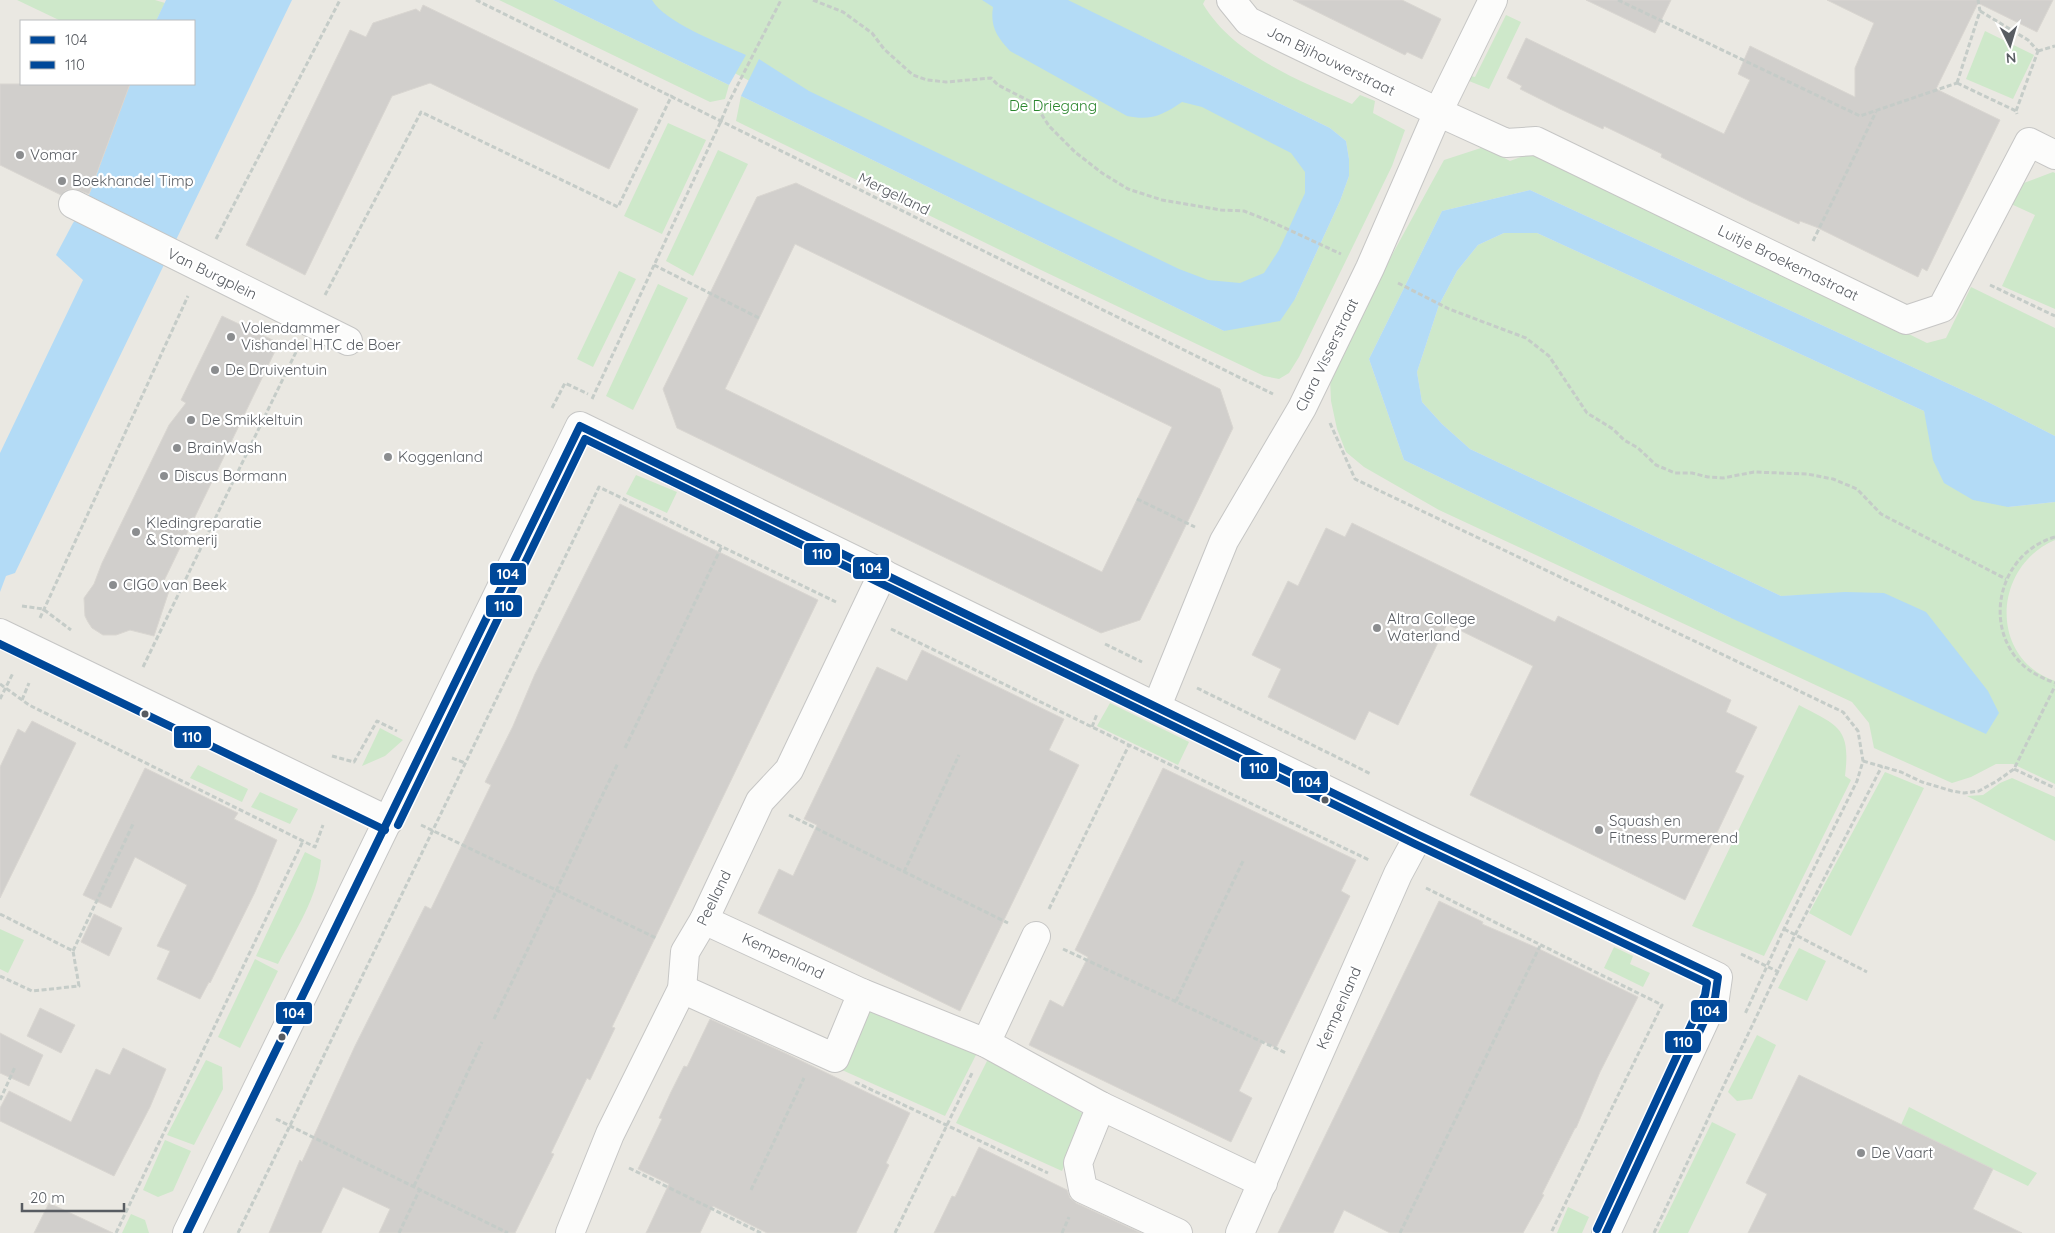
<svg xmlns="http://www.w3.org/2000/svg" width="2055" height="1233" font-family="Quicksand,sans-serif">
<style>
.green{fill:#cee8ca}
.water{fill:#b3dbf6}
.building{fill:#d1cfcc;stroke:#d9d6d1;fill-rule:evenodd}
.lines{fill:none;stroke-linecap:round;stroke-linejoin:round}
.minor-casing{stroke:#c6c6c5;stroke-width:30}
.path{stroke:#c5ccc8;stroke-width:3;stroke-dasharray:5 2.5;stroke-linecap:butt}
.minor{stroke:#fcfcfb;stroke-width:28}
.bus-1-casing{stroke:#fff;stroke-width:11}
.bus-2-casing{stroke:#fff;stroke-width:11}
.bus-1{stroke:#004899;stroke-width:8}
.bus-2{stroke:#004899;stroke-width:8}
.poi-dot{fill:#8b8d8f;stroke:#fff;stroke-width:2}
.bus-dot{fill:#585c62;stroke:#fff;stroke-width:2}
.labels{text-anchor:middle;stroke-width:4.5;stroke-linejoin:round;paint-order:stroke}
.street-label{font-size:15px;fill:#585c62;stroke:#fff}
.park-label{font-size:15px;fill:#2b862e;stroke:#fff}
.poi-label{font-size:15px;fill:#585c62;stroke:#fff;text-anchor:start}
.line-badge{stroke:#fff;stroke-width:2}
.badge-label{font-size:14px;text-anchor:middle;font-weight:bold;fill:#fff}
</style>
<rect width="100%" height="100%" fill="#eae8e2"/>
<g class="green">
<path d="M 17,0 L 155,0 L 165,3 L 156,21 L 61,21 Z"/>
<path d="M 499,0 L 553,0 L 729,85 L 725,99 L 710,102 Z"/>
<path d="M 595,0 L 1205,0 L 1203,4 C 1234,56 1299,80 1352,104 L 1360,95 L 1375,101 L 1373,113 L 1405,130 L 1392,166 L 1299,357 L 1289,373 L 1279,379 L 1264,376 L 1041,270 L 736,121 L 741,96 L 1224,331 L 1295,299 L 1340,201 L 1349,176 L 1349,159 L 1346,141 L 1330,128 L 1139,35 L 1318,138 L 1314,220 L 1263,301 L 1217,299 L 780,97 Z"/>
<path d="M 1506,15 L 1521,22 L 1489,89 L 1469,81 L 1471,76 L 1475,77 Z"/>
<path d="M 1985,31 L 2034,55 L 2013,99 L 1966,79 Z"/>
<path d="M 668,123 L 706,140 L 662,234 L 624,216 Z"/>
<path d="M 1484,147 L 1510,161 L 1537,151 L 1927,343 L 1946,338 L 1971,287 L 2055,328 L 2055,436 L 1988,402 L 1530,190 L 1442,211 L 1369,359 L 1404,460 L 1731,618 L 1876,593 L 1781,596 L 1470,449 L 1442,424 L 1422,402 L 1417,372 L 1439,305 L 1457,271 L 1478,245 L 1504,233 L 1537,233 L 1924,411 L 1928,426 L 2008,507 L 2055,502 L 2055,540 C 1993,566 1988,658 2055,681 L 2055,784 L 2013,764 L 1996,764 L 1971,777 L 1952,783 L 1874,748 L 1869,723 L 1852,702 L 1439,510 L 1364,467 L 1346,452 L 1337,429 L 1331,401 L 1330,378 L 1381,275 L 1444,160 Z"/>
<path d="M 718,150 L 748,164 L 693,276 L 666,261 Z"/>
<path d="M 2053,172 L 2055,173 L 2055,309 L 2002,286 L 2035,215 L 2011,204 L 2021,184 Z"/>
<path d="M 619,271 L 636,279 L 593,367 L 577,359 Z"/>
<path d="M 658,284 L 688,298 L 633,410 L 606,396 Z"/>
<path d="M 636,475 L 677,492 L 667,513 L 626,494 Z"/>
<path d="M 1110,703 L 1189,742 L 1178,765 L 1097,726 Z"/>
<path d="M 1799,705 C 1838,726 1851,727 1845,776 L 1851,780 L 1764,956 L 1692,926 Z"/>
<path d="M 380,728 L 403,740 L 385,756 L 362,766 Z"/>
<path d="M 198,765 L 248,789 L 242,802 L 190,778 Z"/>
<path d="M 1885,772 L 1924,788 L 1851,936 L 1809,913 Z"/>
<path d="M 2012,778 L 2055,797 L 2055,841 L 1967,796 L 1983,795 L 2000,783 Z"/>
<path d="M 260,792 L 298,809 L 290,824 L 251,807 Z"/>
<path d="M 305,852 L 321,860 C 318,897 295,931 278,964 L 256,956 Z"/>
<path d="M 0,929 L 24,940 L 8,973 L 0,969 Z"/>
<path d="M 1614,947 L 1633,956 L 1630,964 L 1650,973 L 1643,987 L 1604,968 Z"/>
<path d="M 1799,948 L 1826,961 L 1807,1001 L 1778,988 Z"/>
<path d="M 255,959 L 278,971 L 240,1048 L 218,1037 Z"/>
<path d="M 869,1009 L 977,1053 L 945,1116 L 842,1070 Z"/>
<path d="M 1757,1035 L 1776,1045 L 1752,1099 L 1737,1101 L 1728,1092 Z"/>
<path d="M 989,1057 L 1018,1071 L 1022,1080 L 1061,1099 L 1086,1116 L 1062,1171 L 956,1123 Z"/>
<path d="M 206,1060 L 222,1067 L 223,1089 L 194,1145 L 167,1135 Z"/>
<path d="M 1909,1107 L 2037,1173 L 2028,1186 L 1901,1125 Z"/>
<path d="M 1712,1122 L 1736,1134 L 1688,1233 L 1658,1233 Z"/>
<path d="M 165,1140 L 191,1151 L 173,1191 L 158,1197 L 143,1190 Z"/>
<path d="M 1568,1207 L 1589,1217 L 1582,1233 L 1557,1233 Z"/>
<path d="M 131,1214 L 145,1220 L 149,1233 L 122,1233 Z"/>
</g>
<g class="water">
<path d="M 166,0 L 292,0 L 15,573 L 6,576 L 0,592 L 0,453 L 83,280 L 56,255 L 73,223 L 85,206 L 130,84 L 194,84 L 194,21 L 156,21 Z"/>
<path d="M 553,0 L 652,0 C 664,22 722,44 746,55 L 729,85 Z"/>
<path d="M 982,0 L 1068,0 L 1330,128 L 1346,141 L 1349,159 L 1349,176 L 1340,201 L 1295,299 L 1280,321 L 1224,331 L 741,96 L 759,59 L 809,91 L 1179,269 L 1208,280 L 1240,283 L 1264,273 L 1279,250 L 1305,193 L 1305,172 L 1291,153 L 1202,107 L 1182,102 C 1163,115 1151,121 1127,116 L 1010,51 C 997,37 990,27 993,7 Z"/>
<path d="M 1530,190 L 1988,402 L 2055,436 L 2055,502 L 2008,507 L 1973,500 L 1944,483 L 1933,460 L 1924,411 L 1537,233 L 1504,233 L 1478,245 L 1457,271 L 1439,305 L 1417,372 L 1422,402 L 1442,424 L 1470,449 L 1781,596 L 1845,592 L 1884,593 L 1926,612 L 1988,691 L 1999,713 L 1986,734 L 1731,618 L 1404,460 L 1369,359 L 1442,211 Z"/>
</g>
<g class="building">
<path d="M 1293,0 L 1402,0 L 1441,19 L 1422,59 L 1407,52 L 1405,55 Z"/>
<path d="M 1586,0 L 1671,0 L 1655,33 Z"/>
<path d="M 1827,0 L 2053,0 L 2037,32 L 1978,3 L 1936,89 L 2000,120 L 1927,271 L 1922,268 L 1918,277 L 1816,227 L 1800,221 L 1799,224 L 1751,202 L 1661,157 L 1662,154 L 1604,126 L 1603,129 L 1560,109 L 1520,89 L 1522,86 L 1507,78 L 1526,38 L 1724,134 L 1750,80 L 1738,74 L 1750,46 L 1855,97 L 1855,68 L 1874,23 Z"/>
<path d="M 423,5 L 638,109 L 609,169 L 430,83 L 392,96 L 305,275 L 246,245 L 350,30 L 366,37 L 373,23 L 416,9 L 420,12 Z"/>
<path d="M 0,84 L 130,84 L 89,194 L 73,188 L 65,191 L 61,195 L 0,165 Z"/>
<path d="M 796,183 L 1220,389 L 1233,428 L 1140,620 L 1101,633 L 677,428 L 663,389 L 757,197 ZM 795,244 L 1172,427 L 1102,572 L 725,389 Z"/>
<path d="M 222,316 L 279,343 L 161,587 L 169,591 L 154,636 L 130,630 L 116,635 L 103,635 L 92,628 L 88,622 L 85,616 L 84,598 L 94,584 L 102,563 L 169,425 L 186,403 L 181,400 Z"/>
<path d="M 620,504 L 818,600 L 612,1027 L 615,1028 L 590,1080 L 587,1078 L 551,1153 L 554,1154 L 515,1233 L 379,1233 L 390,1209 L 343,1187 L 321,1233 L 269,1233 L 300,1160 L 302,1162 L 355,1046 L 425,906 L 431,909 L 491,785 L 485,782 L 513,726 L 535,674 Z"/>
<path d="M 1352,523 L 1555,622 L 1558,616 L 1731,700 L 1726,712 L 1757,727 L 1735,772 L 1744,776 L 1685,900 L 1470,795 L 1533,666 L 1447,624 L 1398,725 L 1369,711 L 1355,740 L 1268,697 L 1281,669 L 1252,655 L 1288,581 L 1298,586 L 1326,528 L 1345,537 Z"/>
<path d="M 922,650 L 1064,719 L 1049,750 L 1079,765 L 960,1011 L 758,913 L 779,869 L 793,876 L 817,825 L 804,819 L 877,667 L 907,681 Z"/>
<path d="M 32,721 L 76,743 L 0,898 L 0,767 L 18,729 L 25,733 Z"/>
<path d="M 145,768 L 238,813 L 234,819 L 277,840 L 255,892 L 210,983 L 209,982 L 200,999 L 157,979 L 170,951 L 157,946 L 187,885 L 135,857 L 111,908 L 83,895 Z"/>
<path d="M 1163,768 L 1356,860 L 1341,891 L 1350,896 L 1276,1048 L 1263,1041 L 1239,1091 L 1252,1098 L 1231,1142 L 1029,1045 L 1050,1000 L 1063,1007 L 1088,957 L 1075,950 Z"/>
<path d="M 1439,901 L 1483,922 L 1482,924 L 1535,947 L 1638,997 L 1600,1072 L 1576,1128 L 1575,1128 L 1542,1194 L 1544,1195 L 1523,1233 L 1390,1233 L 1344,1210 L 1333,1233 L 1278,1233 Z"/>
<path d="M 94,914 L 122,928 L 109,956 L 81,942 Z"/>
<path d="M 40,1008 L 75,1025 L 61,1053 L 27,1036 Z"/>
<path d="M 710,1019 L 785,1053 L 910,1113 L 886,1163 L 889,1165 L 856,1233 L 767,1233 L 713,1206 L 700,1233 L 646,1233 L 669,1184 L 638,1169 L 662,1119 L 659,1118 L 671,1092 L 684,1066 L 687,1067 Z"/>
<path d="M 0,1033 L 43,1055 L 29,1086 L 0,1073 Z"/>
<path d="M 123,1048 L 166,1069 L 150,1107 L 114,1176 L 0,1121 L 0,1108 L 9,1091 L 71,1122 L 96,1069 L 110,1075 Z"/>
<path d="M 1799,1075 L 1993,1169 L 1973,1209 L 2022,1233 L 1748,1233 L 1767,1194 L 1746,1183 Z"/>
<path d="M 979,1147 L 1067,1190 L 1070,1198 L 1076,1203 L 1141,1233 L 934,1233 L 952,1196 L 955,1197 Z"/>
<path d="M 49,1203 L 113,1233 L 34,1233 Z"/>
</g>
<g class="lines">
<defs>
<g id="minor">
<path d="M 1231,0 L 1248,21 L 1438,112 L 1506,143 L 1536,141 L 1906,320 L 1942,308 L 2029,142 L 2055,155"/>
<path d="M 73,204 L 348,341"/>
<path d="M 0,633 L 389,821"/>
<path d="M 1157,706 L 1224,541 L 1302,408 L 1370,268 L 1438,112 L 1493,0"/>
<path d="M 704,920 L 862,993 L 986,1043 L 1101,1106 L 1263,1183"/>
<path d="M 682,989 L 835,1058 L 862,993"/>
<path d="M 986,1043 L 1036,936"/>
<path d="M 1101,1106 L 1078,1163 L 1083,1189 L 1178,1233"/>
<path d="M 187,1233 L 580,426 L 1419,835 L 1718,977 L 1715,998 L 1606,1233"/>
<path d="M 570,1233 L 610,1134 L 682,989 L 685,952 L 704,920 L 760,801 L 789,770 L 883,573"/>
<path d="M 1240,1233 L 1398,874 L 1419,835"/>
</g>
</defs>
<use href="#minor" class="minor-casing"/>
<g class="path">
<path d="M 476,0 L 1273,394"/>
<path d="M 813,0 L 843,12 L 872,33 L 884,49 L 913,75 L 927,80 L 946,82 L 991,78 L 998,85 L 1035,104 L 1049,126 L 1075,152 L 1102,173 L 1128,189 L 1162,200 L 1221,210 L 1244,211 L 1272,222 L 1341,254"/>
<path d="M 1618,0 L 1860,116 L 1957,83"/>
<path d="M 1980,11 L 2028,40 L 2038,51"/>
<path d="M 2038,51 L 2055,46"/>
<path d="M 1957,83 L 2016,111 L 2017,114"/>
<path d="M 1957,83 L 1980,11 L 1978,0"/>
<path d="M 2016,111 L 2038,51"/>
<path d="M 216,239 L 340,0"/>
<path d="M 1813,241 L 1876,112"/>
<path d="M 654,265 L 759,318"/>
<path d="M 1398,283 L 1449,309 L 1526,338 L 1549,356 L 1587,413 L 1613,429 L 1624,440 L 1638,448 L 1656,465 L 1675,473 L 1692,473 L 1708,477 L 1723,478 L 1754,472 L 1807,474 L 1833,479 L 1857,489 L 1881,514 L 2006,579"/>
<path d="M 1990,285 L 2055,316"/>
<path d="M 325,295 L 421,112 L 618,207 L 672,95"/>
<path d="M 592,399 L 721,121 L 729,102 L 781,0"/>
<path d="M 552,408 L 565,383 L 588,394"/>
<path d="M 1330,423 L 1355,479 L 1843,712 L 1858,731 L 1863,761 L 1857,781 L 1784,929 L 1745,1014"/>
<path d="M 1137,499 L 1195,527"/>
<path d="M 2055,537 C 2005,551 1984,613 2014,655 C 2025,670 2039,677 2055,683"/>
<path d="M 22,606 L 43,609 L 71,630"/>
<path d="M 40,618 L 188,296"/>
<path d="M 891,629 L 1129,745 L 1369,860"/>
<path d="M 1105,644 L 1142,662"/>
<path d="M 143,667 L 297,350"/>
<path d="M 0,684 L 29,705 L 315,847 L 323,825"/>
<path d="M 1197,688 L 1371,774"/>
<path d="M 0,699 L 13,673"/>
<path d="M 22,700 L 29,683"/>
<path d="M 1092,727 L 1097,714"/>
<path d="M 625,748 L 722,546"/>
<path d="M 332,756 L 354,762 L 377,721 L 397,731"/>
<path d="M 452,758 L 465,763"/>
<path d="M 1863,761 L 1901,772 L 1922,782 L 1952,791 L 1964,793 L 1979,791 L 1997,781 L 2014,769 L 2055,686"/>
<path d="M 2014,769 L 2055,788"/>
<path d="M 789,815 L 1008,923"/>
<path d="M 421,825 L 656,938"/>
<path d="M 904,872 L 959,755"/>
<path d="M 1426,888 L 1662,1005 L 1551,1233"/>
<path d="M 1049,909 L 1129,745"/>
<path d="M 0,914 L 73,951 L 79,986 L 32,991 L 0,976"/>
<path d="M 1784,929 L 1867,972"/>
<path d="M 1063,949 L 1286,1053"/>
<path d="M 73,951 L 134,822"/>
<path d="M 1741,954 L 1779,972"/>
<path d="M 1176,1001 L 1244,859"/>
<path d="M 494,1019 L 618,763"/>
<path d="M 855,1082 L 1048,1173"/>
<path d="M 0,1100 L 15,1067"/>
<path d="M 276,1119 L 508,1233"/>
<path d="M 629,1168 L 761,1233"/>
<path d="M 414,1186 L 482,1042"/>
<path d="M 751,1190 L 804,1078"/>
<path d="M 116,1233 L 303,841"/>
<path d="M 238,1233 L 599,487 L 836,602"/>
<path d="M 399,1233 L 420,1189"/>
<path d="M 895,1233 L 973,1071"/>
<path d="M 1062,1233 L 1069,1217"/>
<path d="M 1400,1233 L 1540,946"/>
<path d="M 1654,1233 L 1795,935 L 1882,766"/>
</g>
<use href="#minor" class="minor"/>
<defs>
<path id="bus-1" d="M 187,1233 L 580,426 L 1419,835 L 1718,977 L 1715,998 L 1606,1233"/>
<g id="bus-2">
<path d="M 0,644 L 385,830"/>
<path d="M 398,825 L 585,439 L 1415,844 L 1707,983 L 1705,995 L 1597,1229"/>
</g>
</defs>
<use href="#bus-1" class="bus-1-casing"/>
<use href="#bus-2" class="bus-2-casing"/>
<use href="#bus-1" class="bus-1"/>
<use href="#bus-2" class="bus-2"/>
</g>
<g class="poi-dot">
<circle cx="20" cy="155" r="5"/>
<circle cx="62" cy="181" r="5"/>
<circle cx="231" cy="337" r="5"/>
<circle cx="215" cy="370" r="5"/>
<circle cx="191" cy="420" r="5"/>
<circle cx="177" cy="448" r="5"/>
<circle cx="388" cy="457" r="5"/>
<circle cx="164" cy="476" r="5"/>
<circle cx="136" cy="532" r="5"/>
<circle cx="113" cy="585" r="5"/>
<circle cx="1377" cy="628" r="5"/>
<circle cx="1599" cy="830" r="5"/>
<circle cx="1861" cy="1153" r="5"/>
</g>
<g class="bus-dot">
<circle cx="145" cy="714" r="4.5"/>
<circle cx="1325" cy="800" r="4.5"/>
<circle cx="282" cy="1037" r="4.5"/>
</g>
<g class="labels">
<g class="street-label">
<text transform="translate(1331 61) rotate(26)" y="5">Jan Bijhouwerstraat</text>
<text transform="translate(894 194) rotate(26)" y="5">Mergelland</text>
<text transform="translate(1788 263) rotate(26)" y="5">Luitje Broekemastraat</text>
<text transform="translate(212 274) rotate(26)" y="5">Van Burgplein</text>
<text transform="translate(1327 355) rotate(-64)" y="5">Clara Visserstraat</text>
<text transform="translate(714 898) rotate(-64)" y="5">Peelland</text>
<text transform="translate(783 956) rotate(25)" y="5">Kempenland</text>
<text transform="translate(1339 1008) rotate(-66)" y="5">Kempenland</text>
</g>
<g class="park-label">
<text x="1053" y="111">De Driegang</text>
</g>
<g class="poi-label">
<text x="30" y="160">Vomar</text>
<text x="72" y="186">Boekhandel Timp</text>
<text x="241" y="333">Volendammer<tspan x="241" dy="17">Vishandel HTC de Boer</tspan></text>
<text x="225" y="375">De Druiventuin</text>
<text x="201" y="425">De Smikkeltuin</text>
<text x="187" y="453">BrainWash</text>
<text x="398" y="462">Koggenland</text>
<text x="174" y="481">Discus Bormann</text>
<text x="146" y="528">Kledingreparatie<tspan x="146" dy="17">&amp; Stomerij</tspan></text>
<text x="123" y="590">CIGO van Beek</text>
<text x="1387" y="624">Altra College<tspan x="1387" dy="17">Waterland</tspan></text>
<text x="1609" y="826">Squash en<tspan x="1609" dy="17">Fitness Purmerend</tspan></text>
<text x="1871" y="1158">De Vaart</text>
</g>
</g>
<g class="line-badge">
<rect x="803" y="542" width="38" height="24" rx="5" fill="#004899"/>
<rect x="852" y="556" width="38" height="24" rx="5" fill="#004899"/>
<rect x="489" y="562" width="38" height="24" rx="5" fill="#004899"/>
<rect x="485" y="594" width="38" height="24" rx="5" fill="#004899"/>
<rect x="173" y="725" width="39" height="24" rx="5" fill="#004899"/>
<rect x="1240" y="756" width="38" height="24" rx="5" fill="#004899"/>
<rect x="1291" y="770" width="38" height="24" rx="5" fill="#004899"/>
<rect x="1690" y="999" width="38" height="24" rx="5" fill="#004899"/>
<rect x="275" y="1001" width="38" height="24" rx="5" fill="#004899"/>
<rect x="1664" y="1030" width="38" height="24" rx="5" fill="#004899"/>
</g>
<g class="badge-label">
<text x="822" y="559">110</text>
<text x="871" y="573">104</text>
<text x="508" y="579">104</text>
<text x="504" y="611">110</text>
<text x="192" y="742">110</text>
<text x="1259" y="773">110</text>
<text x="1310" y="787">104</text>
<text x="1709" y="1016">104</text>
<text x="294" y="1018">104</text>
<text x="1683" y="1047">110</text>
</g>
<rect x="20" y="20" width="175" height="65" fill="#ffffff" stroke="#bcbec0"/>
<rect x="30" y="36" width="25" height="8" fill="#004899" stroke="#bcbec0"/>
<text x="65" y="45" font-size="15" fill="#585c62">104</text>
<rect x="30" y="61" width="25" height="8" fill="#004899" stroke="#bcbec0"/>
<text x="65" y="70" font-size="15" fill="#585c62">110</text>
<g transform="translate(2010 45) rotate(175)" stroke="#ffffff" stroke-width="4" paint-order="stroke">
<path d="M0-4L9 19L0 12L-9 19Z" fill="#585c62"/>
<text y="-8" font-size="14" font-weight="bold" text-anchor="middle" fill="#585c62">N</text>
</g>
<path d="M22 1203v8h102v-8" fill="none" stroke="#585c62" stroke-width="2.5"/>
<text x="30" y="1203" font-size="15" fill="#585c62" stroke="#ffffff" stroke-width="4" paint-order="stroke">20 m</text>
</svg>
